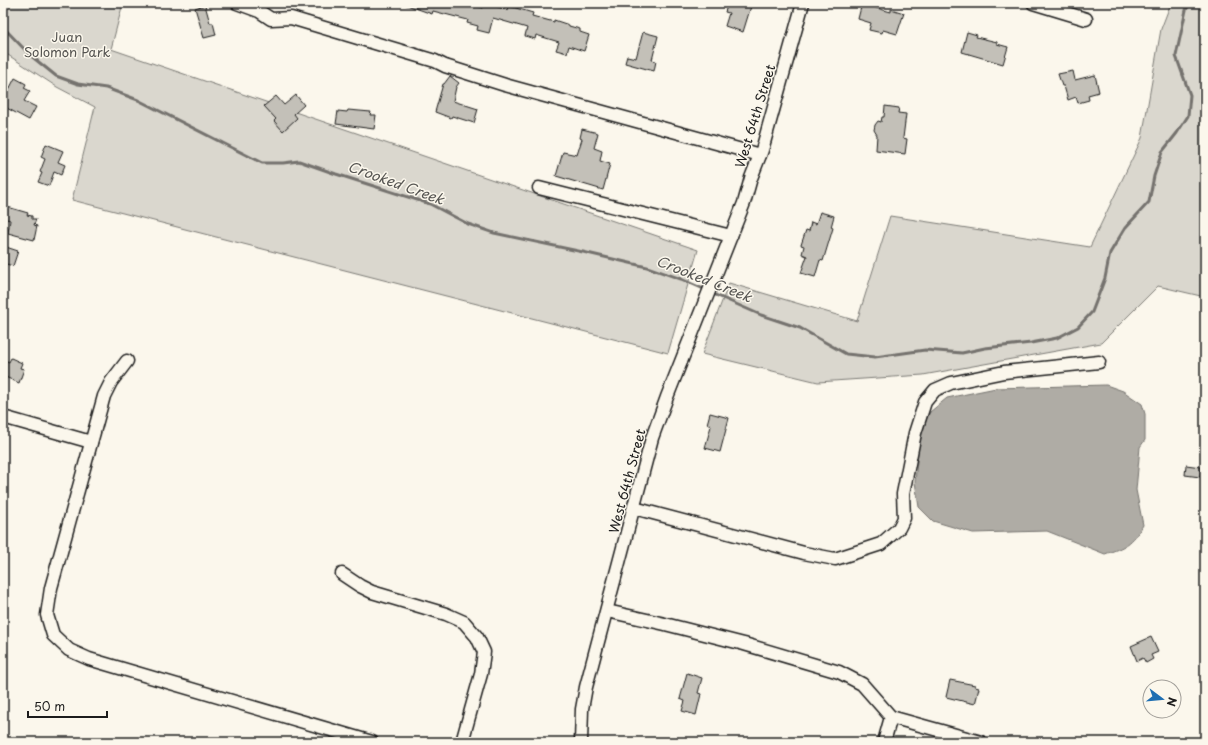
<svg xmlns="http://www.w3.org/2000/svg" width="1208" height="745" font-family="'Playpen Sans',sans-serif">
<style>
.green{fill:#dad7ce;stroke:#7b7a75}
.water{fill:#afaca5;stroke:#74726e}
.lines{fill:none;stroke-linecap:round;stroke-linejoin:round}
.stream{stroke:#74726e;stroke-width:3}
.building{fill:#c3c0b8;stroke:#1c1c1c}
.minor-casing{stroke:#1c1c1c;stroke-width:15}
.minor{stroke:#fbf7ec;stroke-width:12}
.labels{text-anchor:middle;stroke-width:3;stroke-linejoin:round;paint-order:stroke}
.park-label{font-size:13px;fill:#555451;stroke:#fbf7ec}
.street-label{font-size:13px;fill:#1c1c1c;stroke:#fbf7ec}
.water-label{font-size:14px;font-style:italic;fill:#575653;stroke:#fbf7ec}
</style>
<rect width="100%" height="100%" fill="#fbf7ec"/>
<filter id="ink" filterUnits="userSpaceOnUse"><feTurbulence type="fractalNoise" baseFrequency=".025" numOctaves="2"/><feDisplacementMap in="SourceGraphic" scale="8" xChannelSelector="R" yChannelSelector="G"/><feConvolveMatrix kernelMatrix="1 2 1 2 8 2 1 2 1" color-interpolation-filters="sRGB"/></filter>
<g filter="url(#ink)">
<g class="green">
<path d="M 3,3 L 123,3 L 111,49 L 698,250 L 668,353 L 72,200 L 95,107 L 57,87 L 8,55 L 3,54 Z"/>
<path d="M 1171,3 L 1205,3 L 1205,297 L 1158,286 L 1101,343 L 923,375 L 818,382 L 702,354 L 729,283 L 857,321 L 890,216 L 1090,247 L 1142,138 L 1161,29 Z"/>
</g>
<path class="water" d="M 1106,385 L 1123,391 L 1142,404 L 1145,414 L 1145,440 L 1140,447 L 1136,490 L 1143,525 C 1132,544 1125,547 1105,554 L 1047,531 L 973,533 L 933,521 L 919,507 L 915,482 L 920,432 L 930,412 L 947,398 L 996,388 Z"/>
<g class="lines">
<g class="stream">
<path d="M 3,27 L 30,55 L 56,76 L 78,84 L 106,88 L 138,100 L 262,163 L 283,163 L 299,161 L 336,174 L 430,204 L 468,224 L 494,233 L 583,252 L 647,267 L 681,279 L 706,290"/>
<path d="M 711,293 L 761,315 L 800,328 L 846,354 L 875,357 L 925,350 L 962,353 L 985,348 L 1031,343 L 1057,338 L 1078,327 L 1092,312 L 1105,278 L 1110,253 L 1125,228 L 1149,202 L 1154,176 L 1162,152 L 1177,133 L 1188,116 L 1190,95 L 1176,56 L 1186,10 L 1190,3"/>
</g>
</g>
<g class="building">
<path d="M 404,3 L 458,3 L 466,5 L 467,3 L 483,8 L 485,3 L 508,10 L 509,6 L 533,13 L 532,16 L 554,22 L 554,20 L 569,25 L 569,26 L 580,29 L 580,32 L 589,35 L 584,51 L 569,46 L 567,53 L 556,50 L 559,42 L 536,35 L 535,39 L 525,36 L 527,28 L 493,18 L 489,33 L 477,30 L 478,26 L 467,23 L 468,20 L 433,11 L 432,14 L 404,4 Z"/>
<path d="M 728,3 L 752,3 L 743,32 L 725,26 L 729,13 L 725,12 Z"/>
<path d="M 862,3 L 874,5 L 873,7 L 891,12 L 891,9 L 904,13 L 897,34 L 883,30 L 882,33 L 869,30 L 871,23 L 858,19 Z"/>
<path d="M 205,5 L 210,23 L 213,23 L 216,35 L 204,38 L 195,8 Z"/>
<path d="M 643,32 L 658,36 L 652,60 L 656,61 L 654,71 L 625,63 L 627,56 L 636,58 Z"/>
<path d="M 967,32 L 977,35 L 976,37 L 997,42 L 997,44 L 1008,47 L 1003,64 L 962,52 Z"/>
<path d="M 1073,71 L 1075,80 L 1095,75 L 1099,92 L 1088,95 L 1089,100 L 1078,103 L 1076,97 L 1068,100 L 1064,86 L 1062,86 L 1058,74 Z"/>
<path d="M 450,76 L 459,83 L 456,87 L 453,101 L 478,109 L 474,123 L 452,116 L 451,118 L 435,112 L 443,84 L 444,84 Z"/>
<path d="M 15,78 L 26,84 L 24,88 L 30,91 L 24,101 L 36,107 L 29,120 L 3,106 L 3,101 Z"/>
<path d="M 296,95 L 304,105 L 294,114 L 297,118 L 283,131 L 274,121 L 276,119 L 264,106 L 276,96 L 284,105 Z"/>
<path d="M 885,106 L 899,108 L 898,113 L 906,114 L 903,138 L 907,139 L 905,154 L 876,150 L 877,135 L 874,130 L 875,125 L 878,121 L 881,122 L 882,117 L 884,117 Z"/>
<path d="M 348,110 L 371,112 L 370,115 L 376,115 L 374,129 L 336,124 L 338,111 L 347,112 Z"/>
<path d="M 582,129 L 598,133 L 594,148 L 602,151 L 600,161 L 610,164 L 603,190 L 556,176 L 563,152 L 577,155 L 582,139 L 580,138 Z"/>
<path d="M 46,144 L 63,151 L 58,162 L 65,165 L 61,175 L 54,172 L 49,186 L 38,182 L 42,173 L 40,172 L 45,159 L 41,157 Z"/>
<path d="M 4,206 L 28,213 L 27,215 L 32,216 L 32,219 L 36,219 L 34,225 L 37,226 L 34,240 L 8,233 L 10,220 L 3,218 Z"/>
<path d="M 820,212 L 834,216 L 831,227 L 833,228 L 823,261 L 820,260 L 815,277 L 801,273 L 807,256 L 802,254 L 804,246 L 801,245 L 806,230 L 809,231 L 811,222 L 816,224 Z"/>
<path d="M 3,246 L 18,251 L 13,266 L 3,263 Z"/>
<path d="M 11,358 L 22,363 L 20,368 L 24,369 L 19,383 L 3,376 L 3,359 L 9,362 Z"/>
<path d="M 710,413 L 729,418 L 720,452 L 705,448 L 711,426 L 707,424 Z"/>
<path d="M 1186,465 L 1201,467 L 1200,477 L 1185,475 Z"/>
<path d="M 1151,637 L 1158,652 L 1151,655 L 1153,659 L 1146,663 L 1143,658 L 1137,661 L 1131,646 Z"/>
<path d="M 687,673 L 702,678 L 698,693 L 701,694 L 696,715 L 682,711 L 685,701 L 680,699 Z"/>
<path d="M 950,680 L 975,685 L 975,687 L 979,688 L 975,704 L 946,697 Z"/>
</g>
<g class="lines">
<defs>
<g id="minor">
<path d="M 237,3 L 259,11 L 271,19 L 291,18 L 435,61 L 445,66 L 505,85 L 760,155"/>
<path d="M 1033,3 L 1086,19"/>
<path d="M 539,188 L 731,236"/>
<path d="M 127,361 L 111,382 L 104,396 L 51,588 L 47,615 L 53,635 L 69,650 L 89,659 L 372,742"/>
<path d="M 3,417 L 91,442"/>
<path d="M 634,508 L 804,553 L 835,559 L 881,544 L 899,528 L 904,518 L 903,494 L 915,433 L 925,402 L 935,390 L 951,383 L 1004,372 L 1099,362"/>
<path d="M 342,574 L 360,586 L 372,592 L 446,614 L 464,622 L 477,637 L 484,652 L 481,674 L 462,742"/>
<path d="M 607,611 L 665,624 L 744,644 L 839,672 L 862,684 L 891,717 L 884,742"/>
<path d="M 891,717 L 981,742"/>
<path d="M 581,742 L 582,709 L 586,687 L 652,438 L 667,397 L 744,203 L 751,178 L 762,150 L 803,3"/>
</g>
</defs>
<use href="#minor" class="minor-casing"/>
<use href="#minor" class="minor"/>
</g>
</g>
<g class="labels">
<g class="park-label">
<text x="67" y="42">Juan<tspan x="67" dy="15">Solomon Park</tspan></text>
</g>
<g class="street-label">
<text transform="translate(755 116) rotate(-73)" y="5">West 64th Street</text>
<text transform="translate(627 481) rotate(-75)" y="5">West 64th Street</text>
</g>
<g class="water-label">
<text transform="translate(396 183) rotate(20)" y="5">Crooked Creek</text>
<text transform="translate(704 279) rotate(22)" y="5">Crooked Creek</text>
</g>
</g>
<rect width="1208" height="745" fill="none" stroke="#fbf7ec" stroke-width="16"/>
<rect x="8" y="8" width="1192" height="729" fill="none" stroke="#1c1c1c" stroke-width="1.5" filter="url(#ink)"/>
<g transform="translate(1162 699) rotate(106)"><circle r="19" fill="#fbf7ec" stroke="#a29f99"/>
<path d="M0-3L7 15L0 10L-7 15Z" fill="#1f6fb2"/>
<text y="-6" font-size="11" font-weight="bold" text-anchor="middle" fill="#1c1c1c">N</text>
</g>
<path d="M28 711v6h79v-6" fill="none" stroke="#1c1c1c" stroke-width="2"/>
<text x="34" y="711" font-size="12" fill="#1c1c1c" stroke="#fbf7ec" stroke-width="3" paint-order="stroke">50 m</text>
</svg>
